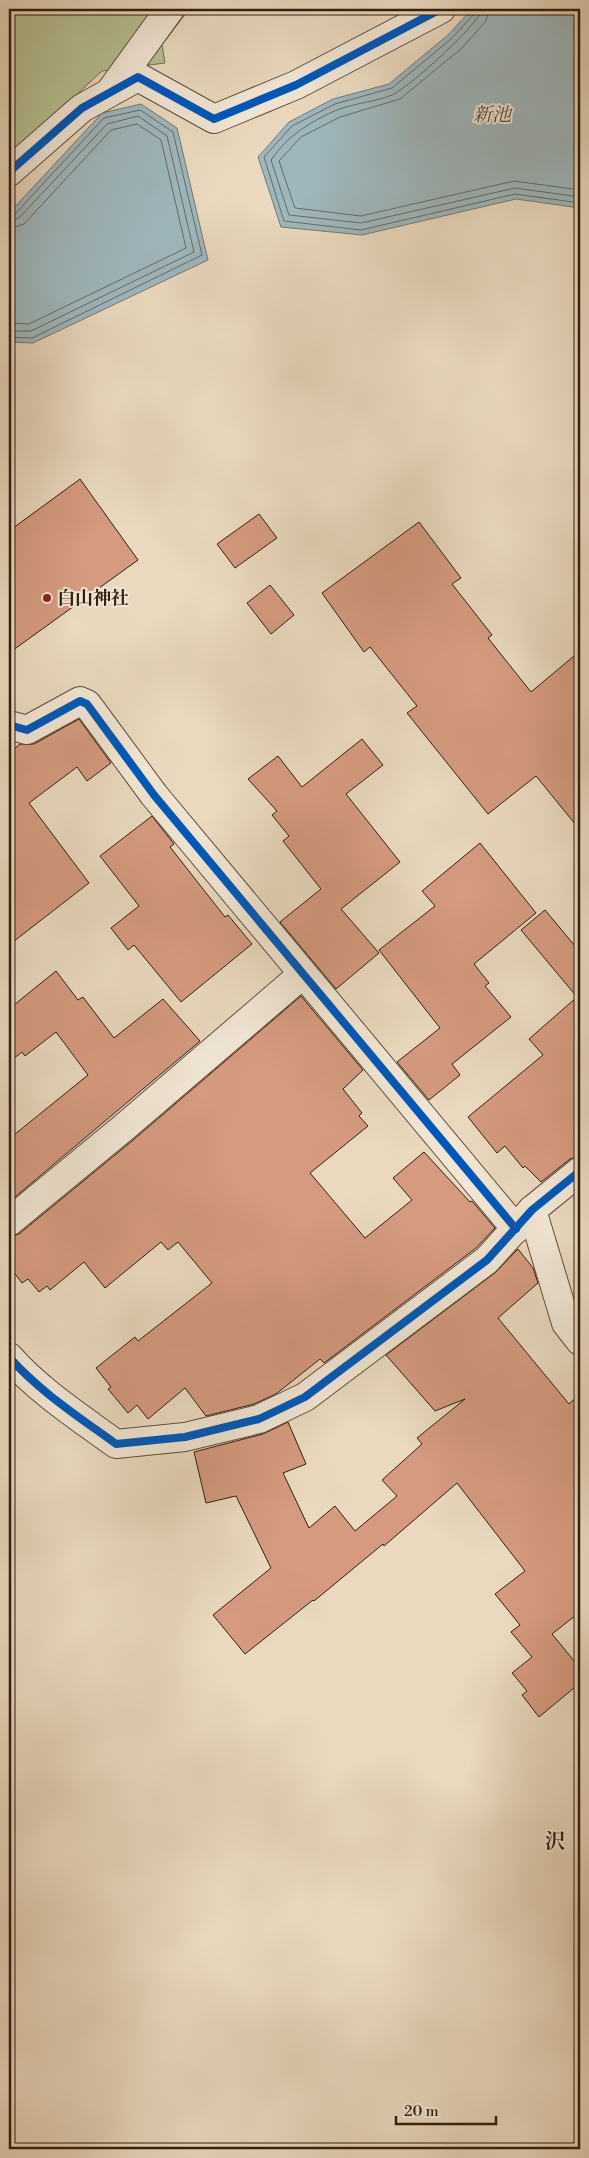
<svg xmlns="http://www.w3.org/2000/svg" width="589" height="2158" font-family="'Libre Bodoni','Noto Serif JP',serif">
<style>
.green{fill:#b6bf92;stroke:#746e50}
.water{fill:#9eb7bd;stroke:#727a77}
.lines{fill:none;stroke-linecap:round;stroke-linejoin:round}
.shore{stroke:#686a65;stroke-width:1}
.building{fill:#d59a80;stroke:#311e0d}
.minor-casing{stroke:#5f4d3a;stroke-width:30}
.minor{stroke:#f1e6d5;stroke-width:28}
.cycleway-casing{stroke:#f1e6d5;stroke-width:11}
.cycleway{stroke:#0057b8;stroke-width:8}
.poi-dot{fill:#8f2418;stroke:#f1e6d5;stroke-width:2}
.labels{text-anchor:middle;stroke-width:4;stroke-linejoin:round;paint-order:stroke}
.poi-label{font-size:18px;font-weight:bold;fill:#311e0d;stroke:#f1e6d5;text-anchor:start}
.water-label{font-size:19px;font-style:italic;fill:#524c42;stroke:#f1e6d5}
.quarter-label{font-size:20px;font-weight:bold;fill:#311e0d;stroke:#f1e6d5}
</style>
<rect width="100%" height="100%" fill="#ead9bf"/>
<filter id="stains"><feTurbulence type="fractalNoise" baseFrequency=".004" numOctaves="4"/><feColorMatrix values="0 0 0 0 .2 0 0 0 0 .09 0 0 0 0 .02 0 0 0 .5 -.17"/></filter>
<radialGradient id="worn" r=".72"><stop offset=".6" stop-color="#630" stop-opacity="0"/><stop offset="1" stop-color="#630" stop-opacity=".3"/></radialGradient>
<path class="green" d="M 9,9 L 189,9 L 162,45 L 165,63 L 102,71 L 9,157 Z"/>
<g class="water">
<path d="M 472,9 L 580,9 L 580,208 L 516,199 L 362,235 L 281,227 L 258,157 L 289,122 L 333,99 L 389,84 L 448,35 Z"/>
<path d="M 141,104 L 177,128 L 208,260 L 33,343 L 9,342 L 9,213 L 102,113 Z"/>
</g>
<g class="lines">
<g class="shore">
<path d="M 476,9 L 474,14 L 451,39 L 392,88 L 335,104 L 292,126 L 264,157 L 284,221 L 361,230 L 515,194 L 580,203"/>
<path d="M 482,9 C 481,23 407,89 392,95 C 375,102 355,103 337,110 C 311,121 287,136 271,160 L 289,215 L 361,223 L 515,188 L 580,197"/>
<path d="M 489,9 L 486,21 L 462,48 L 400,99 L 340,117 L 301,137 L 279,161 L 295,208 L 361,216 L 514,181 L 580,190"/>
<path d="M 9,215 L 15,214 L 104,118 L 140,110 L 173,132 L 202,255 L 32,338 L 9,337"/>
<path d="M 9,222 L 19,218 L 107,124 L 138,116 L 167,136 L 194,252 L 31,331 L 9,331"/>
<path d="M 9,229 L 24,224 L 111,130 L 137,124 L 161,140 L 186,248 L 29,324 L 9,323"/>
</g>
</g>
<g class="building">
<path d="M 80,479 L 138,560 L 9,653 L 9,531 Z"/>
<path d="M 259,514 L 277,538 L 235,568 L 217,544 Z"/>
<path d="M 419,522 L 461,578 L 452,584 L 492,635 L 488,638 L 531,692 L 580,651 L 580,830 L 536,776 L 488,814 L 407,713 L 417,706 L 370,647 L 364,652 L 322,593 Z"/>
<path d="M 270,585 L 294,615 L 271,634 L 247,603 Z"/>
<path d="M 79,719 L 111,763 L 87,781 L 77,767 L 29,803 L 89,883 L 9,945 L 9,753 L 20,744 L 34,744 Z"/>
<path d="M 362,739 L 383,765 L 346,794 L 400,862 L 341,909 L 379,953 L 336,989 L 280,922 L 321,889 L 283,841 L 289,836 L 272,815 L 277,811 L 248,779 L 278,756 L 302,787 Z"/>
<path d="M 152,816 L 174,844 L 170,847 L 225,917 L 228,915 L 252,944 L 181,1002 L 134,945 L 128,950 L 111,928 L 139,906 L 100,856 Z"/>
<path d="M 480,843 L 536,913 L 474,964 L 489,983 L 485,986 L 511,1017 L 452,1064 L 460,1075 L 429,1100 L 397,1062 L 440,1028 L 379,950 L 435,906 L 422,891 Z"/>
<path d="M 545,910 L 580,952 L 580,1156 L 570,1159 L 541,1182 L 525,1166 L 523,1168 L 505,1146 L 497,1153 L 468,1117 L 543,1055 L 529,1039 L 577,997 L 521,930 Z"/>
<path d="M 56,971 L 78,1000 L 83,997 L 114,1038 L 163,999 L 200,1041 L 9,1202 L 9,1139 L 88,1075 L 56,1032 L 25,1056 L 22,1052 L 9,1062 L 9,1009 Z"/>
<path d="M 301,996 L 363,1070 L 343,1089 L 362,1113 L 359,1116 L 368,1126 L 310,1173 L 365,1238 L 412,1200 L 393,1178 L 424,1152 L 470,1202 L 472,1201 L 495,1228 L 476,1248 L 324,1363 L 320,1359 L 276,1394 L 254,1404 L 206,1416 L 185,1388 L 148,1419 L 137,1405 L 128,1413 L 108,1389 L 111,1387 L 96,1368 L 135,1337 L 138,1341 L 212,1283 L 178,1242 L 168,1250 L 161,1242 L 105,1288 L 84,1262 L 50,1290 L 47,1286 L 39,1292 L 28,1279 L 22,1283 L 9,1266 L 9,1237 L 19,1234 L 132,1141 Z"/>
<path d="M 518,1249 L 533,1268 L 538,1283 L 498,1318 L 569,1404 L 580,1394 L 580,1612 L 552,1634 L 580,1668 L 580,1683 L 539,1717 L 522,1695 L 527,1691 L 512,1673 L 532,1657 L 511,1632 L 520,1625 L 495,1594 L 525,1571 L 457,1483 L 384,1546 L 383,1544 L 314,1601 L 313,1600 L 245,1654 L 213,1615 L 271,1568 L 236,1496 L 206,1503 L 194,1452 L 263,1434 L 288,1422 L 306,1464 L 283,1473 L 309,1528 L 335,1506 L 355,1531 L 397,1496 L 382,1480 L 422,1444 L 417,1438 L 465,1399 L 435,1411 L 386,1355 L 496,1272 Z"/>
</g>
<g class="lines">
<defs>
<g id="minor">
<path d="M 112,89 L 170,9"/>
<path d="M 9,172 L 82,108 L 138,77 L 214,119 L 296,85 L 441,9"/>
<path d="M 9,725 L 27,730 L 80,701 L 87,704 L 154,795 L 516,1229"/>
<path d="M 532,1210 L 566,1323 L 580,1341"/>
<path d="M 9,1222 L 122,1129 L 303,974"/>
<path d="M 9,1357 C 39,1391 79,1417 116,1444 L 185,1437 L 259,1419 L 305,1397 L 487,1260 L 532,1210 L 580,1171"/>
</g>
</defs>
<use href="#minor" class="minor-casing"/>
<use href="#minor" class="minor"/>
<defs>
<g id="cycleway">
<path d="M 9,172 L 82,108 L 138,77 L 214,119 L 296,85 L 441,9"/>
<path d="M 9,725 L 27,730 L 80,701 L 87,704 L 154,795 L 516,1229"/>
<path d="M 9,1357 C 39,1391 79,1417 116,1444 L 185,1437 L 259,1419 L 305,1397 L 487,1260 L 532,1210 L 580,1171"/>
</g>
</defs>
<use href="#cycleway" class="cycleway-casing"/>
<use href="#cycleway" class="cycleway"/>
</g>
<circle class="poi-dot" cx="47" cy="598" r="5"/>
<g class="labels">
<g class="poi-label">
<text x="57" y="604">白山神社</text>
</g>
<g class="water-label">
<text x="492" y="121">新池</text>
</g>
<g class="quarter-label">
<text x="555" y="1848">沢</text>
</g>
</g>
<rect width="589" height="2158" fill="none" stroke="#ead9bf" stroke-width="30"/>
<rect x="10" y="10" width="569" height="2138" fill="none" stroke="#311e0d" stroke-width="2.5"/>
<rect x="15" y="15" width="559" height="2128" fill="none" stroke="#311e0d"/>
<path d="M396 2116v8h100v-8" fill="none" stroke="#311e0d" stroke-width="2.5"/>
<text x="404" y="2116" font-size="15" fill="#311e0d" stroke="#f1e6d5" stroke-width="4" paint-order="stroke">20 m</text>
<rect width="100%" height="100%" filter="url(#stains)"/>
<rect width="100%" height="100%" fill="url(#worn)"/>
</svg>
